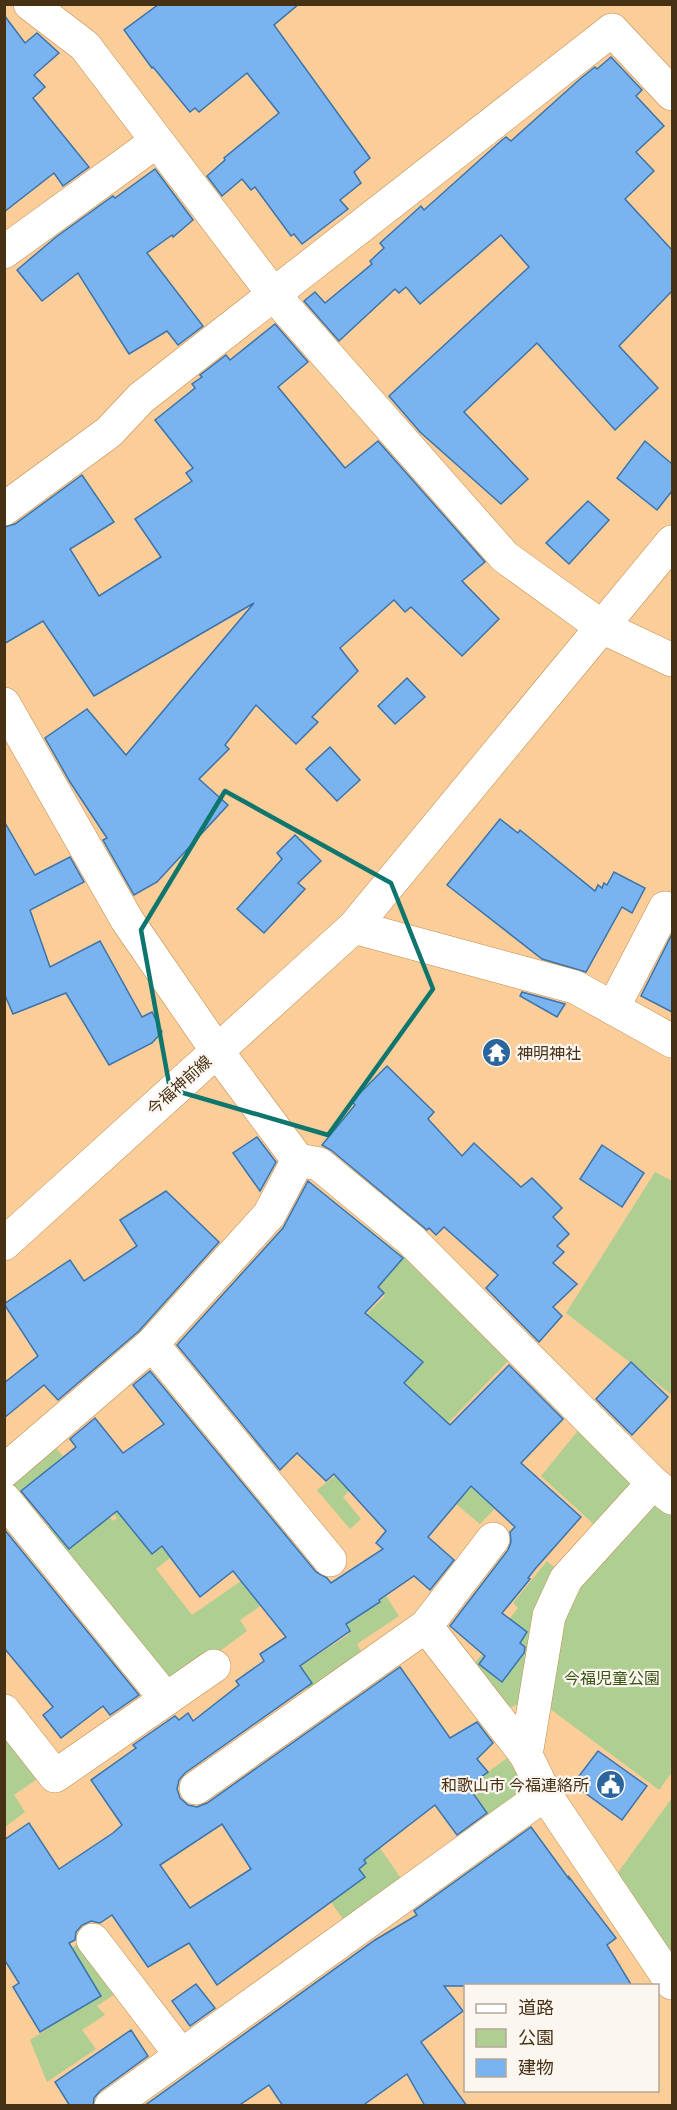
<svg xmlns="http://www.w3.org/2000/svg" width="677" height="2110" font-family="Lato,'Noto Sans JP',sans-serif">
<style>
.green{fill:#afce92}
.building{fill:#7ab4f0;stroke:#3b73aa;stroke-width:1.5;fill-rule:evenodd}
.lines{fill:none;stroke-linecap:round;stroke-linejoin:round}
.minor-casing{stroke:#c08b49;stroke-width:34}
.minor{stroke:#fff;stroke-width:33}
.marked{fill:none;stroke:#0f766e;stroke-width:4.5;stroke-linejoin:round}
.labels{text-anchor:middle;stroke-width:4.5;stroke-linejoin:round;paint-order:stroke}
.poi-label{font-size:16px;fill:#473115;stroke:#fcf6f0;text-anchor:start}
.street-label{font-size:16px;fill:#473115;stroke:#fcf6f0}
.park-label{font-size:16px;fill:#375411;stroke:#fcf6f0}
</style>
<rect width="100%" height="100%" fill="#fbcd99"/>
<g class="green">
<path d="M 655,1172 L 672,1181 L 672,1395 L 566,1313 Z"/>
<path d="M 365,1226 L 406,1259 L 508,1361 L 449,1422 L 519,1484 L 480,1524 L 425,1478 L 374,1439 L 415,1392 L 299,1292 L 356,1325 L 385,1296 L 339,1255 Z"/>
<path d="M 581,1427 L 636,1479 L 598,1528 L 541,1476 Z"/>
<path d="M 53,1445 L 63,1456 L 17,1497 L 7,1486 Z"/>
<path d="M 362,1454 L 375,1465 L 343,1497 L 361,1519 L 350,1529 L 317,1490 Z"/>
<path d="M 92,1494 L 113,1521 L 117,1518 L 103,1500 L 222,1518 L 156,1569 L 192,1615 L 258,1569 L 278,1594 L 240,1620 L 247,1631 L 167,1690 L 44,1531 Z"/>
<path d="M 658,1500 L 672,1511 L 672,1772 L 659,1790 L 549,1708 L 556,1610 Z"/>
<path d="M 547,1561 L 561,1573 L 524,1703 L 507,1708 L 472,1667 L 518,1608 L 513,1603 Z"/>
<path d="M 386,1596 L 399,1616 L 357,1644 L 362,1653 L 308,1689 L 295,1670 L 349,1634 L 343,1624 Z"/>
<path d="M 4,1726 L 43,1775 L 14,1795 L 25,1812 L 5,1827 Z"/>
<path d="M 507,1758 L 520,1779 L 514,1802 L 490,1818 L 470,1785 Z"/>
<path d="M 672,1798 L 672,1958 L 614,1878 Z"/>
<path d="M 350,1805 L 405,1884 L 347,1925 L 292,1846 Z"/>
<path d="M 77,1944 L 115,1994 L 97,2006 L 105,2015 L 82,2030 L 96,2049 L 47,2082 L 30,2040 L 96,1998 L 68,1951 Z"/>
</g>
<g class="building">
<path d="M 159,4 L 299,4 L 274,25 L 370,158 L 354,172 L 361,183 L 340,200 L 348,209 L 302,244 L 294,234 L 291,236 L 255,187 L 251,190 L 242,179 L 222,196 L 207,176 L 225,160 L 224,158 L 279,113 L 247,73 L 199,112 L 195,108 L 190,112 L 153,67 L 152,68 L 124,30 Z"/>
<path d="M 4,15 L 25,43 L 37,33 L 59,53 L 34,75 L 45,87 L 33,98 L 89,167 L 63,186 L 54,173 L 4,212 Z"/>
<path d="M 611,57 L 642,90 L 636,96 L 664,126 L 636,152 L 654,171 L 625,199 L 672,250 L 672,291 L 619,346 L 658,388 L 615,430 L 537,343 L 464,412 L 528,479 L 501,504 L 420,432 L 389,396 L 529,267 L 501,235 L 420,304 L 406,287 L 399,293 L 395,289 L 339,341 L 304,301 L 315,292 L 325,303 L 372,264 L 370,261 L 384,248 L 380,243 L 421,206 L 424,210 L 502,140 L 506,137 L 511,141 L 580,79 L 595,67 L 597,69 Z"/>
<path d="M 155,169 L 193,220 L 173,237 L 172,235 L 147,253 L 203,326 L 178,345 L 167,331 L 129,354 L 78,273 L 42,301 L 17,270 L 56,237 L 113,196 L 115,198 Z"/>
<path d="M 275,324 L 308,362 L 278,387 L 345,468 L 378,441 L 485,562 L 462,581 L 499,619 L 462,656 L 411,607 L 405,612 L 394,600 L 340,648 L 358,671 L 312,717 L 318,722 L 296,744 L 256,705 L 225,745 L 229,749 L 199,779 L 228,805 L 157,882 L 134,895 L 103,840 L 107,838 L 70,782 L 45,738 L 87,709 L 126,755 L 254,603 L 94,696 L 43,621 L 4,644 L 4,527 L 15,524 L 82,475 L 114,522 L 70,549 L 99,596 L 161,557 L 135,519 L 192,481 L 186,473 L 193,468 L 155,420 L 195,388 L 192,384 L 202,377 L 200,375 L 226,355 L 230,360 Z"/>
<path d="M 645,441 L 672,464 L 672,491 L 657,510 L 617,478 Z"/>
<path d="M 588,501 L 609,520 L 569,564 L 546,543 Z"/>
<path d="M 407,678 L 425,697 L 395,724 L 378,706 Z"/>
<path d="M 330,747 L 360,780 L 337,801 L 306,769 Z"/>
<path d="M 500,819 L 518,833 L 520,830 L 595,891 L 598,885 L 602,888 L 604,883 L 607,885 L 614,872 L 645,888 L 632,913 L 622,907 L 586,972 L 542,959 L 447,885 Z"/>
<path d="M 4,821 L 35,875 L 70,857 L 84,882 L 30,910 L 50,967 L 100,941 L 142,1017 L 152,1012 L 162,1032 L 152,1043 L 109,1065 L 66,993 L 13,1014 L 4,993 Z"/>
<path d="M 295,835 L 321,861 L 298,883 L 305,889 L 264,933 L 237,909 L 282,859 L 277,853 Z"/>
<path d="M 672,934 L 672,1012 L 641,996 Z"/>
<path d="M 522,992 L 565,1004 L 557,1017 L 520,996 Z"/>
<path d="M 387,1066 L 434,1112 L 428,1119 L 462,1156 L 474,1143 L 521,1187 L 532,1178 L 562,1208 L 553,1217 L 569,1234 L 557,1246 L 564,1252 L 553,1263 L 577,1284 L 553,1307 L 562,1316 L 539,1342 L 486,1288 L 498,1275 L 444,1227 L 436,1235 L 429,1228 L 427,1230 L 331,1150 L 322,1145 L 355,1105 L 352,1101 Z"/>
<path d="M 257,1137 L 276,1162 L 260,1191 L 233,1153 Z"/>
<path d="M 602,1145 L 644,1173 L 622,1207 L 580,1179 Z"/>
<path d="M 308,1181 L 403,1258 L 378,1287 L 384,1293 L 365,1313 L 423,1362 L 404,1383 L 450,1425 L 509,1365 L 563,1419 L 521,1463 L 581,1517 L 535,1569 L 528,1578 L 530,1579 L 502,1613 L 527,1632 L 520,1643 L 525,1647 L 524,1653 L 502,1682 L 479,1664 L 485,1656 L 450,1626 L 508,1550 L 511,1542 L 510,1532 L 515,1527 L 471,1486 L 428,1537 L 454,1560 L 430,1590 L 414,1576 L 379,1600 L 380,1602 L 346,1624 L 350,1631 L 300,1666 L 312,1683 L 185,1773 L 179,1780 L 177,1789 L 180,1798 L 188,1805 L 197,1807 L 207,1803 L 400,1667 L 450,1738 L 477,1722 L 493,1743 L 477,1759 L 488,1772 L 468,1786 L 487,1813 L 457,1835 L 435,1805 L 364,1860 L 366,1863 L 359,1869 L 365,1877 L 217,1985 L 189,1943 L 148,1967 L 112,1915 L 100,1923 L 91,1921 L 82,1925 L 76,1932 L 75,1940 L 69,1943 L 101,1996 L 40,2032 L 13,1987 L 19,1983 L 4,1959 L 4,1840 L 29,1823 L 59,1869 L 113,1833 L 122,1825 L 91,1780 L 136,1748 L 133,1745 L 175,1716 L 179,1720 L 188,1713 L 193,1721 L 239,1685 L 236,1681 L 264,1661 L 260,1654 L 286,1637 L 233,1571 L 200,1597 L 162,1546 L 152,1554 L 117,1511 L 69,1549 L 21,1491 L 76,1447 L 70,1439 L 95,1418 L 123,1453 L 164,1424 L 133,1385 L 150,1371 L 316,1572 L 327,1578 L 331,1583 L 383,1549 L 376,1543 L 386,1531 L 334,1474 L 326,1481 L 297,1453 L 280,1470 L 177,1345 L 283,1228 ZM 222,1824 L 251,1869 L 190,1908 L 160,1865 Z"/>
<path d="M 166,1191 L 219,1242 L 139,1331 L 58,1400 L 44,1385 L 4,1418 L 4,1383 L 38,1356 L 4,1304 L 70,1260 L 84,1281 L 137,1246 L 120,1220 Z"/>
<path d="M 631,1362 L 668,1397 L 632,1435 L 596,1399 Z"/>
<path d="M 4,1529 L 139,1695 L 110,1715 L 103,1706 L 61,1738 L 43,1715 L 53,1707 L 4,1648 Z"/>
<path d="M 598,1751 L 647,1786 L 622,1820 L 573,1784 Z"/>
<path d="M 531,1827 L 569,1879 L 569,1877 L 616,1938 L 607,1945 L 632,1986 L 444,1986 L 463,2011 L 421,2042 L 467,2106 L 425,2106 L 407,2074 L 362,2106 L 283,2106 L 269,2085 L 238,2106 L 144,2106 L 375,1940 L 417,1915 L 414,1911 Z"/>
<path d="M 196,1984 L 215,2008 L 190,2026 L 172,2001 Z"/>
<path d="M 131,2030 L 148,2056 L 100,2091 L 94,2098 L 93,2106 L 70,2106 L 55,2082 Z"/>
</g>
<g class="lines">
<defs>
<g id="minor">
<path d="M 30,4 L 85,46 L 274,295 L 505,557 L 602,627 L 672,660"/>
<path d="M 4,252 L 157,141"/>
<path d="M 4,509 L 109,432 L 141,398 L 612,30 L 672,94"/>
<path d="M 4,704 L 127,920 L 217,1051 L 298,1160 L 319,1164 L 411,1240 L 653,1483 L 672,1498"/>
<path d="M 354,927 L 575,987 L 672,1041"/>
<path d="M 613,1008 L 665,908"/>
<path d="M 4,1244 L 354,927 L 672,542"/>
<path d="M 152,1344 L 330,1560"/>
<path d="M 4,1471 L 152,1344 L 269,1215 L 298,1160"/>
<path d="M 653,1483 L 566,1579 L 549,1616 L 526,1755 L 545,1794 L 672,1983"/>
<path d="M 4,1499 L 166,1699"/>
<path d="M 426,1626 L 493,1539"/>
<path d="M 4,1711 L 55,1776 L 214,1666"/>
<path d="M 196,1788 L 426,1626 L 526,1755"/>
<path d="M 93,1940 L 181,2055"/>
<path d="M 111,2106 L 545,1794"/>
</g>
</defs>
<use href="#minor" class="minor-casing"/>
<use href="#minor" class="minor"/>
</g>
<path class="marked" d="M 225,791 L 391,883 L 433,989 L 328,1135 L 170,1089 L 141,930 Z"/>
<defs>
<symbol id="temple-disc" viewBox="-11 -11 22 22"><circle r="9.5" fill="#2b659d" stroke="#fcf6f0"/><path d="M0-6L5-2H3V0L6.5 2.5H4V6H1.5V3h-3V6H-4V2.5H-6.5L-3 0V-2H-5Z" fill="#fff"/></symbol>
<symbol id="civic-disc" viewBox="-11 -11 22 22"><circle r="9.5" fill="#2b659d" stroke="#fcf6f0"/><path d="M-.6-6.5H3V-4.5H.6V-3L4-1V1h2V6H-6V1h2V-1L-.6-3ZM-1.2 2.5V6h2.4V2.5Z" fill="#fff"/></symbol>
</defs>
<g fill-rule="evenodd">
<use href="#temple-disc" x="480" y="1036" width="33" height="33"/>
<use href="#civic-disc" x="594" y="1768" width="33" height="33"/>
</g>
<g class="labels">
<g class="poi-label">
<text x="517" y="1059">神明神社</text>
<text x="589" y="1791" text-anchor="end">和歌山市 今福連絡所</text>
</g>
<g class="street-label">
<text transform="translate(179 1085) rotate(-42)" y="6">今福神前線</text>
</g>
<g class="park-label">
<text x="612" y="1684">今福児童公園</text>
</g>
</g>
<rect width="677" height="2110" fill="none" stroke="#473115" stroke-width="12"/>
<rect x="464" y="1984" width="195" height="108" fill="#fcf6f0" stroke="#b4a798" stroke-width="1.5"/>
<rect x="476" y="2004" width="30" height="9" fill="#ffffff" stroke="#b4a798" stroke-width="1.5"/>
<text x="518" y="2014" font-size="18" fill="#473115">道路</text>
<rect x="476" y="2029" width="30" height="18" fill="#afce92" stroke="#b4a798" stroke-width="1.5"/>
<text x="518" y="2044" font-size="18" fill="#473115">公園</text>
<rect x="476" y="2059" width="30" height="18" fill="#7ab4f0" stroke="#b4a798" stroke-width="1.5"/>
<text x="518" y="2074" font-size="18" fill="#473115">建物</text>
</svg>
